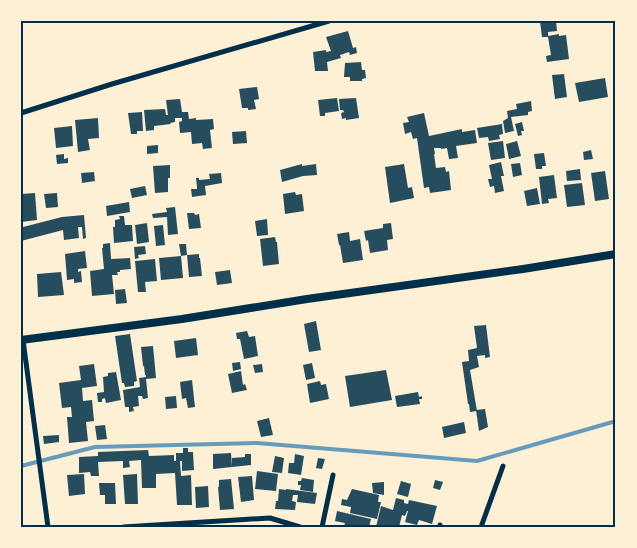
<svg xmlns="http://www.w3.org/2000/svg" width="637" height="548" font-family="Lato,sans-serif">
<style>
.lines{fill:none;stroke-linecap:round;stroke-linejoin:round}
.stream{stroke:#669bbc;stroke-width:4}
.building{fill:#264d5e}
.minor{stroke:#003049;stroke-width:5}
.tertiary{stroke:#003049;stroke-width:8}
.neatline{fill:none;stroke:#003049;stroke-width:2}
</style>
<rect width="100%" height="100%" fill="#fdf0d5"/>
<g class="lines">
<path class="stream" d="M 21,466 L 95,447 L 257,443 L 477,461 L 616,421"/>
</g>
<g class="building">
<path d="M 540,21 L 556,21 L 557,31 L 548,32 L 548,36 L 559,34 L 559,36 L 566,35 L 569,59 L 547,62 L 546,56 L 551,55 L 548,37 L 542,37 Z"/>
<path d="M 348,31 L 353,48 L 356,47 L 357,53 L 350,55 L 349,52 L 340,55 L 341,58 L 327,62 L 328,71 L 315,71 L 313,52 L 326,50 L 326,52 L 331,51 L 326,37 Z"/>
<path d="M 361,62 L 362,70 L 365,70 L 366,78 L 362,79 L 362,81 L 350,81 L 350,77 L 344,77 L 345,63 Z"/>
<path d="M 564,74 L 567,97 L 555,99 L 552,75 Z"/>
<path d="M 605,78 L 608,97 L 579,102 L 575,83 Z"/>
<path d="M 257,87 L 259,99 L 254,100 L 256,109 L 248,110 L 248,108 L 242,108 L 239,89 Z"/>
<path d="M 337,98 L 339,111 L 325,113 L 325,116 L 320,116 L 318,100 Z"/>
<path d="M 356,98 L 359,118 L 346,120 L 346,118 L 342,119 L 341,113 L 344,112 L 343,110 L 340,110 L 339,99 Z"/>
<path d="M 180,99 L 182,112 L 188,112 L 189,119 L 196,118 L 196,120 L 213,119 L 214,129 L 210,130 L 212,148 L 203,149 L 202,143 L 192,144 L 191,132 L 180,133 L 179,122 L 182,121 L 182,118 L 175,118 L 175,122 L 170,123 L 171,124 L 154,126 L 154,130 L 146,131 L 144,110 L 165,109 L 166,115 L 168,115 L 166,100 Z"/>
<path d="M 531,101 L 532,111 L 528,112 L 528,115 L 511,117 L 514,131 L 505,133 L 503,121 L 508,118 L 507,111 L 517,109 L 516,104 Z"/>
<path d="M 142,112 L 143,131 L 137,131 L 137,134 L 131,134 L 128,113 Z"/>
<path d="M 424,113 L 429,136 L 462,129 L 462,132 L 475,130 L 477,143 L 456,146 L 458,158 L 449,159 L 447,148 L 441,149 L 441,148 L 434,148 L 435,154 L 434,154 L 436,168 L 445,167 L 446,172 L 449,171 L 451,190 L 430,193 L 429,187 L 424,188 L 417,138 L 413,139 L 411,132 L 405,134 L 403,123 L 409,122 L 407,117 Z"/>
<path d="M 98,118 L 99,138 L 88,139 L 90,150 L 78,152 L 75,120 Z"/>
<path d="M 522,122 L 524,131 L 521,131 L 522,135 L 518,136 L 515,124 Z"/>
<path d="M 502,124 L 503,134 L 499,135 L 500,139 L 489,141 L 488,137 L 479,138 L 477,128 Z"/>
<path d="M 72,126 L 73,146 L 56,148 L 54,128 Z"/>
<path d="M 246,131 L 247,143 L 233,144 L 232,132 Z"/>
<path d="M 503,141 L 505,158 L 491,160 L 488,143 Z"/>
<path d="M 517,141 L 521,156 L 509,159 L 506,144 Z"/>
<path d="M 158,145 L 158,153 L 147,154 L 147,146 Z"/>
<path d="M 591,150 L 593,159 L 584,160 L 583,152 Z"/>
<path d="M 544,153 L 546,166 L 542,166 L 542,169 L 536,169 L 534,154 Z"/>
<path d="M 64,154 L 64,159 L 68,158 L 68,163 L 57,164 L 56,155 Z"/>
<path d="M 501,162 L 504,176 L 501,176 L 504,191 L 495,193 L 494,186 L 490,187 L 488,179 L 492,179 L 489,165 Z"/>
<path d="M 520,163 L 522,175 L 513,177 L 511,164 Z"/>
<path d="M 302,164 L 302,166 L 316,164 L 317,175 L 303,176 L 282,182 L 280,170 Z"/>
<path d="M 404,164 L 408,188 L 412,187 L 414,198 L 390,203 L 385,167 Z"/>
<path d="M 170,165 L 170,178 L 168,178 L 168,192 L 155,193 L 153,166 Z"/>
<path d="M 580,169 L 581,180 L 567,181 L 566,171 Z"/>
<path d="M 605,171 L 609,199 L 595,201 L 591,173 Z"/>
<path d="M 94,172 L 95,181 L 82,183 L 81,173 Z"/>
<path d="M 221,173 L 222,183 L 205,186 L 206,195 L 192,197 L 191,189 L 197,189 L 197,187 L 196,178 L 199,178 L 199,180 L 210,179 L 209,174 Z"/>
<path d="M 554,175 L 557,198 L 548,199 L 549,203 L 542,204 L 539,177 Z"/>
<path d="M 582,183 L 585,205 L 567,207 L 564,185 Z"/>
<path d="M 145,186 L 147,195 L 132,198 L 130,189 Z"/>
<path d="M 537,188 L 540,204 L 527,206 L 524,191 Z"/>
<path d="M 295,192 L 296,195 L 302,194 L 304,211 L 285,214 L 283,194 Z"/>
<path d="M 35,193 L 37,220 L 21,222 L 21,194 Z"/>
<path d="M 57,193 L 58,207 L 46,208 L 44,194 Z"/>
<path d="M 129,202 L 130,212 L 107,216 L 106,206 Z"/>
<path d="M 175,207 L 178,234 L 168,235 L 167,217 L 153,218 L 152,214 L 167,212 L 166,208 Z"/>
<path d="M 187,213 L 194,213 L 195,215 L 199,214 L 201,228 L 189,229 Z"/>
<path d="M 84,215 L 86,238 L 83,239 L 82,227 L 78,227 L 79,238 L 64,240 L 63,230 L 21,241 L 21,223 L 23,223 L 23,227 L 62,217 Z"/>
<path d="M 119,216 L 124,216 L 125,225 L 132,225 L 133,241 L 114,243 L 113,227 L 115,227 L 115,220 L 120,219 Z"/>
<path d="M 267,219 L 268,235 L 257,236 L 255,221 Z"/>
<path d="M 147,223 L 149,242 L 137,244 L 135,225 Z"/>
<path d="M 391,223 L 393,239 L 387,240 L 388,250 L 370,253 L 368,240 L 366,241 L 364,231 L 383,228 L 383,224 Z"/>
<path d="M 163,225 L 165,245 L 156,246 L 154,226 Z"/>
<path d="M 349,232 L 350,241 L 360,239 L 363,260 L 343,263 L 340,245 L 339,245 L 337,234 Z"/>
<path d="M 275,237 L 276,242 L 277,242 L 279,264 L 263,266 L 260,239 Z"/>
<path d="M 110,243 L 111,259 L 130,258 L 131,269 L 120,270 L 120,272 L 117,272 L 118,275 L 112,275 L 114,294 L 92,296 L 90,271 L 104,269 L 102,248 L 103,248 L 103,244 Z"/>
<path d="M 179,244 L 186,244 L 187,255 L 181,256 Z"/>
<path d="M 145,246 L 146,254 L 138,255 L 139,258 L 135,259 L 134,247 Z"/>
<path d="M 85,251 L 87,268 L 78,269 L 78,272 L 81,271 L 82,282 L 74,283 L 74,279 L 67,280 L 65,254 Z"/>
<path d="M 199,254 L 199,258 L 200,258 L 202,276 L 189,277 L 187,255 Z"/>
<path d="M 181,256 L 183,278 L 161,280 L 159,258 Z"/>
<path d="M 155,259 L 157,281 L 145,282 L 146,292 L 138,292 L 135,261 Z"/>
<path d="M 230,270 L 232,283 L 217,285 L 215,272 Z"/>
<path d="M 61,272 L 64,295 L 38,297 L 37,274 Z"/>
<path d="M 125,289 L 127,303 L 116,304 L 115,290 Z"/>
<path d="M 316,321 L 321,350 L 309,352 L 304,324 Z"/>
<path d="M 486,325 L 490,357 L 485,358 L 485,355 L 477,356 L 479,367 L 470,370 L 477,411 L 470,412 L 469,404 L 468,404 L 462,362 L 469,361 L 468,350 L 477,348 L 474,326 Z"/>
<path d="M 247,331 L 249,337 L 255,336 L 258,356 L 244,359 L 240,339 L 237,339 L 236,333 Z"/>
<path d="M 130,334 L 137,381 L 134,382 L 134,386 L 125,387 L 124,383 L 122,383 L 115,336 Z"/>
<path d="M 196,338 L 198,355 L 176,358 L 174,341 Z"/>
<path d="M 153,346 L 156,378 L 146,379 L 148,398 L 143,399 L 142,396 L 138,396 L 139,406 L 133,407 L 134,411 L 129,412 L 129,407 L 125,407 L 123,390 L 140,387 L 139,378 L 146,377 L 146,375 L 145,375 L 144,366 L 143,366 L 141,347 Z"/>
<path d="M 240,362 L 241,369 L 233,371 L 232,363 Z"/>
<path d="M 312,363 L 315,378 L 306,380 L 303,365 Z"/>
<path d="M 94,364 L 97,386 L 82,388 L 83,401 L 92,400 L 94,421 L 86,422 L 88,441 L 69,443 L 67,417 L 72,417 L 71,407 L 62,408 L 59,383 L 81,380 L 79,366 Z"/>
<path d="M 262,364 L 263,372 L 255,373 L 253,365 Z"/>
<path d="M 386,370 L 392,400 L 350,407 L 345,376 Z"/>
<path d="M 241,371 L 243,385 L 245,384 L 247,390 L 232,393 L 228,374 Z"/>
<path d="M 116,372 L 121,400 L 106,403 L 105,398 L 102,399 L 102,402 L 98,402 L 97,393 L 104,392 L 103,377 L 108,376 L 108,373 Z"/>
<path d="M 192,380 L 195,407 L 188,408 L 186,398 L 182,399 L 180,382 Z"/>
<path d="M 320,381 L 321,385 L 326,384 L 329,399 L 310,403 L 307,384 Z"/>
<path d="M 418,392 L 419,397 L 422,396 L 422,399 L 419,399 L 420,404 L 397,407 L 395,396 Z"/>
<path d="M 176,396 L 177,408 L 166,409 L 165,397 Z"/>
<path d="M 485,409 L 488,427 L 479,431 L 476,410 Z"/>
<path d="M 269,418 L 273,435 L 261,437 L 257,421 Z"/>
<path d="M 464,422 L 466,433 L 444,438 L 442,427 Z"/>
<path d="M 105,425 L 107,439 L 97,440 L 95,426 Z"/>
<path d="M 59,435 L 59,442 L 44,444 L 43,436 Z"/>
<path d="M 183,448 L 188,448 L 188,452 L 193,452 L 194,470 L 182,471 L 182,461 L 180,461 L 181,476 L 191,475 L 192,505 L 177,505 L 175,473 L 156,474 L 156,488 L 142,488 L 141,460 L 129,461 L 130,467 L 123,468 L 123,461 L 98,462 L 99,476 L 91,476 L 90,472 L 79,473 L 79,457 L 98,456 L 98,452 L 148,450 L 149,456 L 174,455 L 174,461 L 176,461 L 176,453 L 183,453 Z"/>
<path d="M 231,453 L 232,467 L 213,469 L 213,454 Z"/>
<path d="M 245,454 L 251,454 L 251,465 L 232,467 L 232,458 L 245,457 Z"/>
<path d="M 295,454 L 304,456 L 301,475 L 288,473 L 289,463 L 294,463 Z"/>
<path d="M 275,456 L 284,458 L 282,473 L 272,472 Z"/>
<path d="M 318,458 L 325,459 L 322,469 L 316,468 Z"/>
<path d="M 257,471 L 278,474 L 276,491 L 255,489 Z"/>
<path d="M 84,474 L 85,494 L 69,496 L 67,475 Z"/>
<path d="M 137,474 L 138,504 L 125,504 L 123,475 Z"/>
<path d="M 252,476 L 254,500 L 241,502 L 238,477 Z"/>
<path d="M 302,478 L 314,480 L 313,492 L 300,490 L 301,485 L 298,485 L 298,481 L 301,481 Z"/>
<path d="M 231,479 L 234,509 L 220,510 L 218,487 L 219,487 L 219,480 Z"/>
<path d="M 435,480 L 443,482 L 440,490 L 433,488 Z"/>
<path d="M 401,481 L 411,484 L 408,497 L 397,494 Z"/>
<path d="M 384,482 L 384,495 L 373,493 L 372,483 Z"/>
<path d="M 99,483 L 115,483 L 116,504 L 105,504 L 105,495 L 100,495 Z"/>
<path d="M 208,486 L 209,507 L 196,508 L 195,487 Z"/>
<path d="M 279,489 L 286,490 L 286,489 L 317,493 L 315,504 L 297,502 L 298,495 L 293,495 L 292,501 L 296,502 L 295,510 L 275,509 L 276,501 L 278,501 Z"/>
<path d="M 352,489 L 379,495 L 378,502 L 381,502 L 377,519 L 350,513 L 351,507 L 341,505 L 342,499 L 347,500 Z"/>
<path d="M 396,498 L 404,500 L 404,503 L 408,504 L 409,500 L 437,506 L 432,524 L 419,520 L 417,525 L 405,522 L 408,511 L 407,511 L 405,516 L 402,515 L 399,527 L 389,525 L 389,527 L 376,527 L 381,506 L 393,510 Z"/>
<path d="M 337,511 L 371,519 L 369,527 L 348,527 L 344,526 L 345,523 L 335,521 Z"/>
</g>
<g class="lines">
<g class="minor">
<path d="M 21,113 L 112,84 L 329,21"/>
<path d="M 23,340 L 48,527"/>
<path d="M 123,527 L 270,518 L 300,527"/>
<path d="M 322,527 L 333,475"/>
<path d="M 439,527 L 440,525"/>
<path d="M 481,527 L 503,466"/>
</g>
<path class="tertiary" d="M 21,340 L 182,319 L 307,299 L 523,269 L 616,254"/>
</g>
<rect width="637" height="548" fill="none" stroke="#fdf0d5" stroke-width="45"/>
<rect x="22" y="22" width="592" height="504" class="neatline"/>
</svg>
